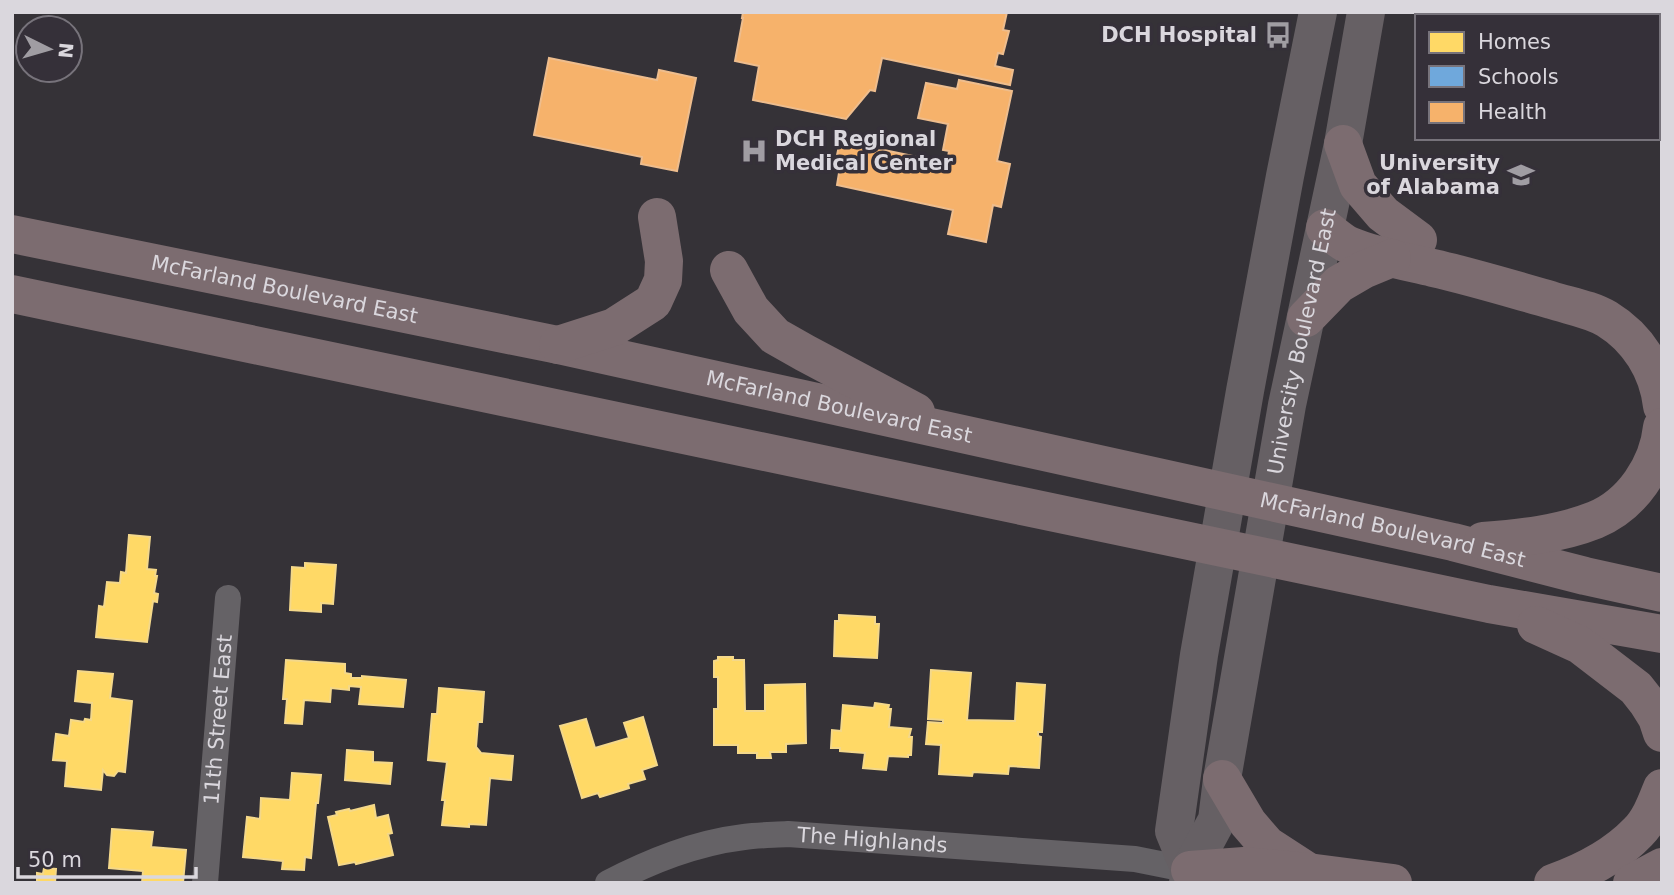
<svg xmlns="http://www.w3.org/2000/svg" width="1674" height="895" font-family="'DejaVu Sans',sans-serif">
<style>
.homes{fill:#ffd966;stroke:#f4d88a;stroke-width:2}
.schools{fill:#6fa8dc;stroke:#8fb6dc;stroke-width:2}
.health{fill:#f6b26b;stroke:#eebd8d;stroke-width:2}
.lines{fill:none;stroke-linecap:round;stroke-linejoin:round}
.street{stroke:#656266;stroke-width:26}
.secondary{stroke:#666064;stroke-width:38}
.highway{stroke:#7c6c70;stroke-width:38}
.labels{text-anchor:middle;stroke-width:7;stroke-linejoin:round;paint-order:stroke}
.poi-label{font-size:21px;font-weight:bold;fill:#dad7dd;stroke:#353039;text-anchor:end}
.street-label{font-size:21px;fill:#dad7dd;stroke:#353039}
</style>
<rect width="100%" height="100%" fill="#353237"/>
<g class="homes">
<path d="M 129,535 L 150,537 L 147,569 L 156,570 L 155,576 L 157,576 L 154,593 L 158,594 L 157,602 L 153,601 L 147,642 L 96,637 L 99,606 L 104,607 L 107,582 L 120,583 L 121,572 L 126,573 Z"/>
<path d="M 305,563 L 336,565 L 333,604 L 321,603 L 321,612 L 290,610 L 292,567 L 305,568 Z"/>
<path d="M 839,615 L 875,617 L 875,624 L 879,624 L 877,658 L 834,656 L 835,621 L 839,621 Z"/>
<path d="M 718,657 L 733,657 L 733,660 L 744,660 L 745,711 L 765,711 L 765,685 L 805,684 L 806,743 L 786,744 L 786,752 L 770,752 L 771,758 L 757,758 L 757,753 L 738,753 L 738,745 L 714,745 L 714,709 L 718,709 L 718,677 L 714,677 L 714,661 L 718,660 Z"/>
<path d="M 286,660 L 345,664 L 345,673 L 351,674 L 351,678 L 362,678 L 362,676 L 406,680 L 403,707 L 359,704 L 361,687 L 349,686 L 349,690 L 331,688 L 330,702 L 304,700 L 302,724 L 285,723 L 287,699 L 283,699 Z"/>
<path d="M 931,670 L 971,673 L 967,720 L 1015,721 L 1017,683 L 1045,685 L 1042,732 L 1038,732 L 1038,736 L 1041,737 L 1039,768 L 1009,766 L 1008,774 L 973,772 L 972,776 L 939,774 L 941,745 L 926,744 L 928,722 L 943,723 L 943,720 L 928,719 Z"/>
<path d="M 78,671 L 113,674 L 110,698 L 132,701 L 125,772 L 118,771 L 114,776 L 107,775 L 103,770 L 101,790 L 65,786 L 67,761 L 53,760 L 56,734 L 69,736 L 71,720 L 84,722 L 85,719 L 91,720 L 92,703 L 75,701 Z"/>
<path d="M 439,688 L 484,692 L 482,722 L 478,722 L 476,747 L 481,753 L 513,756 L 511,780 L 490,778 L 486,825 L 469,824 L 469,827 L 442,825 L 445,800 L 442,800 L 447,762 L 428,760 L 432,714 L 437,714 Z"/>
<path d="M 875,703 L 889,705 L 888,709 L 891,709 L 889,727 L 911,729 L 909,737 L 912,737 L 911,755 L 908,755 L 908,757 L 888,756 L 886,770 L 863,768 L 865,753 L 840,751 L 840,748 L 831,748 L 832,730 L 841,731 L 843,705 L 874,708 Z"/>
<path d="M 643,717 L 657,765 L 642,770 L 645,779 L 628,784 L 629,788 L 600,797 L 598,793 L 582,798 L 560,726 L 586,719 L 595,748 L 629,738 L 624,723 Z"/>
<path d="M 347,750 L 373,752 L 373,762 L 392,763 L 390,784 L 345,780 Z"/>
<path d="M 292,773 L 321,775 L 318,803 L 316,803 L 311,858 L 305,857 L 304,870 L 282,869 L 283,861 L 243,857 L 247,817 L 260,819 L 261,798 L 290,800 Z"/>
<path d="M 374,805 L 376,818 L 388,815 L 392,833 L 388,834 L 393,855 L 356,864 L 355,862 L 339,865 L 328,817 L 337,815 L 336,812 L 349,809 L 350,811 Z"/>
<path d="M 112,829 L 153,832 L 151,847 L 186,850 L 183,883 L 142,883 L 143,871 L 109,868 Z"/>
<path d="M 44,868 L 56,869 L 55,883 L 37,883 L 37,873 L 43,874 Z"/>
</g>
<path class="schools" d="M 1528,12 L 1650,12 L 1647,16 L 1532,16 Z"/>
<g class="health">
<path d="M 743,12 L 1007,12 L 1003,30 L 1009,31 L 1003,54 L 998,53 L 995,66 L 1013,70 L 1010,85 L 882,58 L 875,91 L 870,90 L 846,119 L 753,100 L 759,66 L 735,61 L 743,18 L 742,18 Z"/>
<path d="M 549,58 L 657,80 L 659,70 L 696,78 L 677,171 L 641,164 L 642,157 L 534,135 Z"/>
<path d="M 959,80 L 1012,91 L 997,161 L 1010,164 L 1001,207 L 993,205 L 986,242 L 948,234 L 953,210 L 837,185 L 841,161 L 836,160 L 840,141 L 947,163 L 949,151 L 943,150 L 948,124 L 918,118 L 926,83 L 957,89 Z"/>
</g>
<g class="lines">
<g class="street">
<path id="s1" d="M 205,883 L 228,598"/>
<path id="s2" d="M 608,883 C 651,861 695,843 744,837 C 758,835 773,835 788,834 L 1135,859 L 1190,870"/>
</g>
<g class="secondary">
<path d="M 1190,870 L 1174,831 L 1199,655 L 1245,391 L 1285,176 L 1318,12"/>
<path id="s3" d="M 1188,883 L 1190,870 L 1217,820 L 1222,779 L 1287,405 L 1343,144 L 1366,12"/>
</g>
<g class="highway">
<path d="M 1343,144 L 1358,185 L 1383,214 L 1418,240"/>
<path d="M 1325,228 C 1333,234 1342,243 1351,246 C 1375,256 1408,262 1433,268 C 1473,277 1512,289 1551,300 C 1570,306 1590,309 1607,319 C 1638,338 1658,370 1662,406"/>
<path id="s4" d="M 12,234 L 558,345 L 1453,542 L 1585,576 L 1662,593"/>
<path d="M 729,270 L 751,310 L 775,336 L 805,353 L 916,412"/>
<path d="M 12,294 L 1489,604 L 1662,634"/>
<path d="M 1306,318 L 1339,284 L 1363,270 L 1392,258"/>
<path d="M 558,345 L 614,327 L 653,302 L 663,280 L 664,261 L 657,217"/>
<path d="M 1483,541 C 1520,538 1560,534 1595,520 C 1632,505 1658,466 1662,427"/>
<path d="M 1536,625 L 1580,645 L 1636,688 L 1647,702 L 1657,718 L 1662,733"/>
<path d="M 1222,779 L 1248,823 L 1267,845 L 1307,871"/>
<path d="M 1190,870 L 1244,866 L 1308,872 L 1393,883"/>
<path d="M 1553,883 C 1584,872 1615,856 1638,832 C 1650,820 1656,803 1662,788"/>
<path d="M 1632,883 L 1662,867"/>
</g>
</g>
<defs>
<symbol id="bus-bare" viewBox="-9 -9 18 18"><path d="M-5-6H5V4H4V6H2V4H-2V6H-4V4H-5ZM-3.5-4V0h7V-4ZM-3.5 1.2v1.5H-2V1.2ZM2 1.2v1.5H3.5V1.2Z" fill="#a09da3" stroke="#353039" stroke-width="2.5" paint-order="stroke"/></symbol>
<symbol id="hospital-bare" viewBox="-9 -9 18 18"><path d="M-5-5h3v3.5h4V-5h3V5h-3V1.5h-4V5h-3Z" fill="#a09da3" stroke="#353039" stroke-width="2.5" paint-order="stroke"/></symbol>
<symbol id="university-bare" viewBox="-9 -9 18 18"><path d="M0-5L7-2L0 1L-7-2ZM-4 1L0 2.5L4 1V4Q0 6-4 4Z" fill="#a09da3" stroke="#353039" stroke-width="2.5" paint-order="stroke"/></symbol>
</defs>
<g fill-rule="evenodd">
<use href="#bus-bare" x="1259" y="16" width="38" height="38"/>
<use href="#hospital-bare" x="735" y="132" width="38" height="38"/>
<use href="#university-bare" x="1502" y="156" width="38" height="38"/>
</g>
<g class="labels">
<g class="poi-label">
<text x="1257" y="42">DCH Hospital</text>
<text x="775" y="146" text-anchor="start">DCH Regional<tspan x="775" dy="24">Medical Center</tspan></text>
<text x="1500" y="170">University<tspan x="1500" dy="24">of Alabama</tspan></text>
</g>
<g class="street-label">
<text dy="7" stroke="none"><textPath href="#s4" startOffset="278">McFarland Boulevard East</textPath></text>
<text dy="7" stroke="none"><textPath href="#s3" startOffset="556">University Boulevard East</textPath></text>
<text dy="7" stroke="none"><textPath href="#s4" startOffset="845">McFarland Boulevard East</textPath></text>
<text dy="7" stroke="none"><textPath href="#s4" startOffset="1412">McFarland Boulevard East</textPath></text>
<text dy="7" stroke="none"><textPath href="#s1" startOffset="164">11th Street East</textPath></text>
<text dy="7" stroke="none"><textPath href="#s2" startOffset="273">The Highlands</textPath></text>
</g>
</g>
<rect width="1674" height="895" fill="none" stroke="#dad7dd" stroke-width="28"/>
<rect x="1415" y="14" width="245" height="126" fill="#353039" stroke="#77737b" stroke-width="2"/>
<rect x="1429" y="32" width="35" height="21" fill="#ffd966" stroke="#77737b" stroke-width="2"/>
<text x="1478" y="49" font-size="21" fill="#dad7dd">Homes</text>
<rect x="1429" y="66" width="35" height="21" fill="#6fa8dc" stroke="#77737b" stroke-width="2"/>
<text x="1478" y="84" font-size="21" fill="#dad7dd">Schools</text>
<rect x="1429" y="102" width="35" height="21" fill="#f6b26b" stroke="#77737b" stroke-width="2"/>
<text x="1478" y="119" font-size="21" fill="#dad7dd">Health</text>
<g transform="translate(49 49) rotate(95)"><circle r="33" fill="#353039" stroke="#77737b" stroke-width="2"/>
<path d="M0-5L12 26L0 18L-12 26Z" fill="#a09da3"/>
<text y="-10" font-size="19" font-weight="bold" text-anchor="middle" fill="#dad7dd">N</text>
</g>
<path d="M18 867v10h178v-10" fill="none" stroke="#dad7dd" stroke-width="3.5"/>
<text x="28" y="867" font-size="21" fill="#dad7dd" stroke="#353039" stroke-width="5" paint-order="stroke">50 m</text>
</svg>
